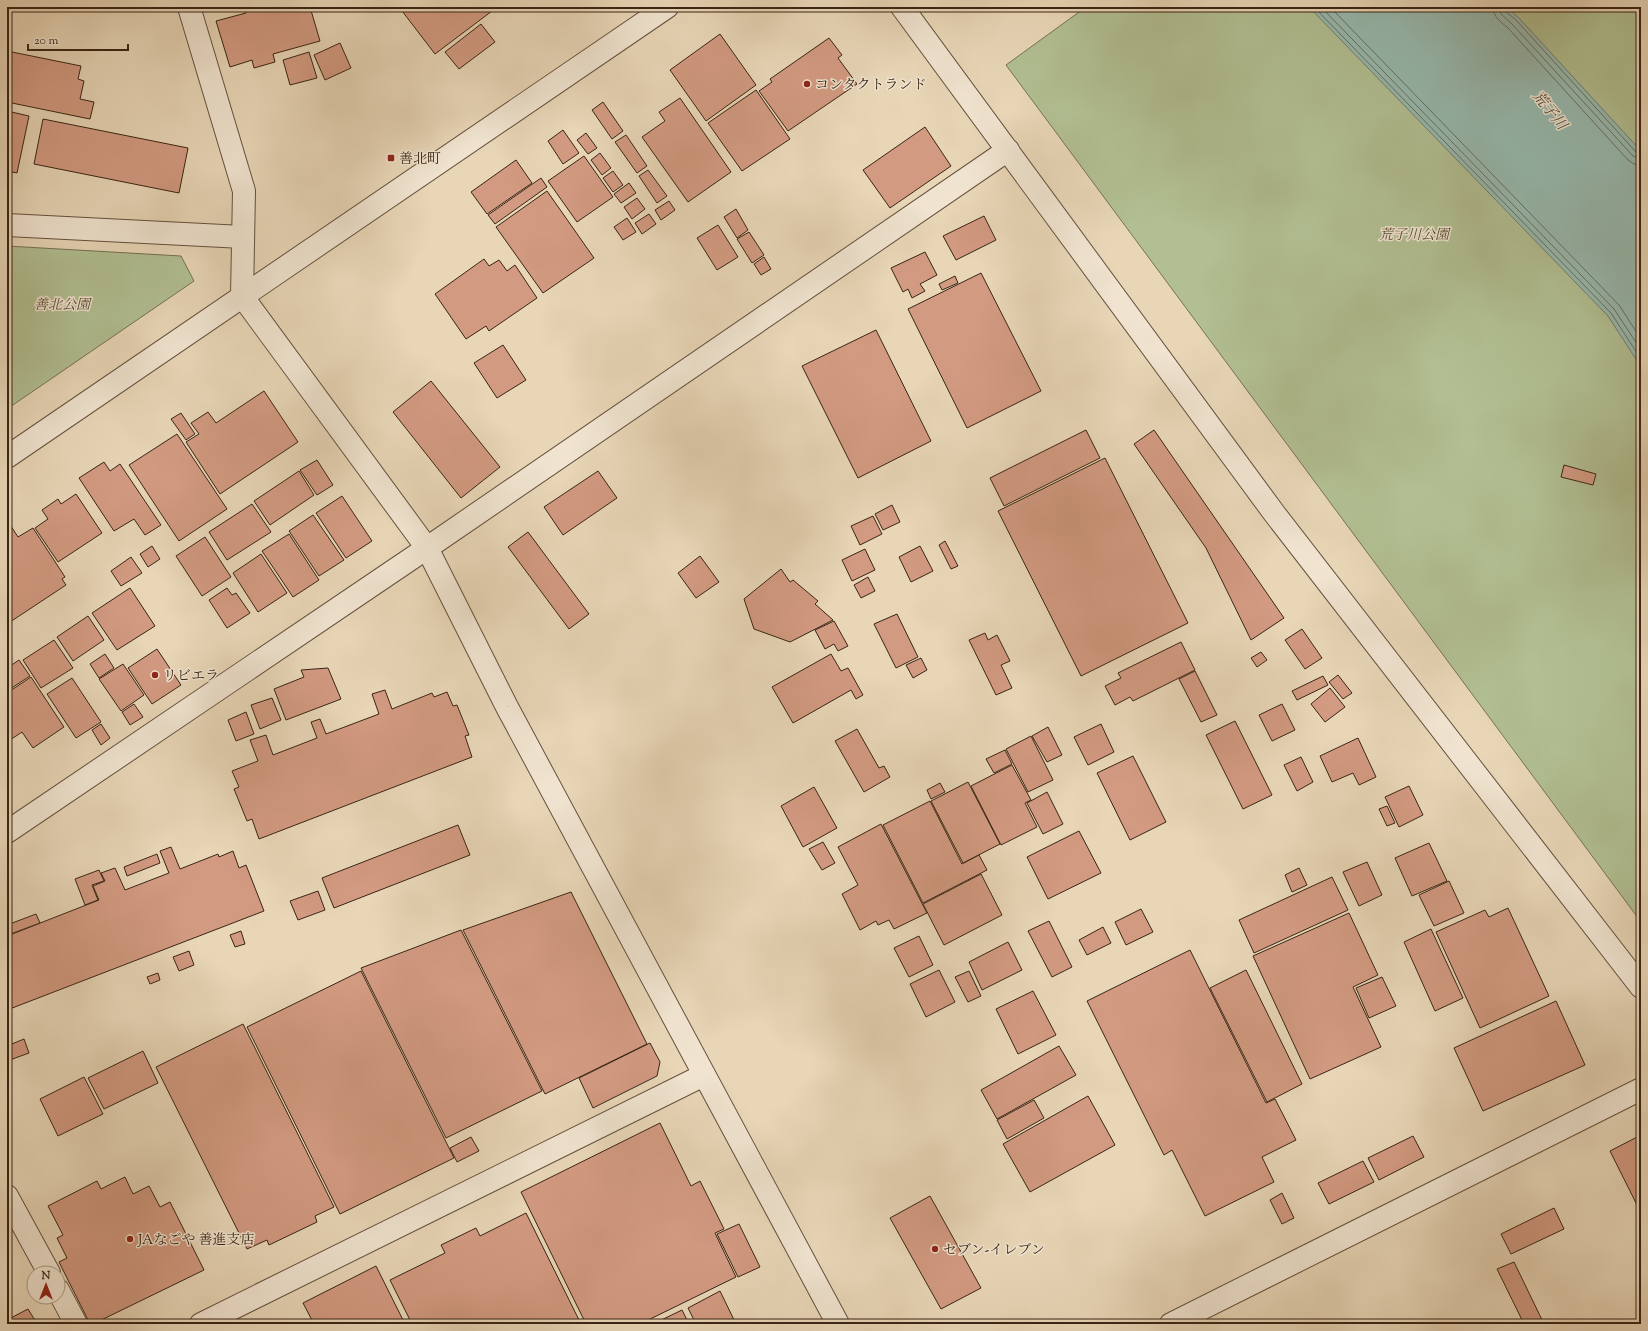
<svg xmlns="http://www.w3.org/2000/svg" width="1648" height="1331" font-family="'Sorts Mill Goudy','Noto Serif JP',serif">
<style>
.green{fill:#b1bf92;stroke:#757254}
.water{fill:#97b9ae;stroke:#717e71}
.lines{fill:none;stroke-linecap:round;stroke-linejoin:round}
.shore{stroke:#686f62;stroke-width:1}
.building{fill:#d29a81;stroke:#392515}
.minor-casing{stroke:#65513e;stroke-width:24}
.tertiary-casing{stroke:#65513e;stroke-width:24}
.minor{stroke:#f0e4d0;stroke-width:22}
.tertiary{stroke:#f0e4d0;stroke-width:22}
.poi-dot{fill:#8f2418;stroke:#f0e4d0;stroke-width:1.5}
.labels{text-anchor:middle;stroke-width:3;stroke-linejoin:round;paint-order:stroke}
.poi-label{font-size:14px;fill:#392515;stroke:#f0e4d0;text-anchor:start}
.park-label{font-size:14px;font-style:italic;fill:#574c34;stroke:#f0e4d0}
.water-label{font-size:15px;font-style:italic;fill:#504a3b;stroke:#f0e4d0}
</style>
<rect width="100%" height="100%" fill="#e8d6b7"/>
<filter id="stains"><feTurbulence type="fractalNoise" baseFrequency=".005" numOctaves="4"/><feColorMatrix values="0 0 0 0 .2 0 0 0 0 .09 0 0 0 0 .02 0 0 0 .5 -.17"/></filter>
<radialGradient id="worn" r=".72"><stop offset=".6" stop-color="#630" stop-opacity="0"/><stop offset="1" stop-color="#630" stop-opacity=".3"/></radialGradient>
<g class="green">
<path d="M 1086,7 L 1641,7 L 1641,922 L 1006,65 Z"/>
<path d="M 7,246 L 181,256 L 194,281 L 7,409 Z"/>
</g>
<path class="water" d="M 1309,7 L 1506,7 L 1518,17 L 1641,151 L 1641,367 L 1608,316 Z"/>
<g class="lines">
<g class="shore">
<path d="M 1314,7 L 1611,313 L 1641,359"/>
<path d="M 1321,7 L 1614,309 L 1641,350"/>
<path d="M 1330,7 L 1619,305 L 1641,339"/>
<path d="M 1493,7 C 1493,17 1501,22 1508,28 L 1628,160 L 1634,164 L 1641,165"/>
<path d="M 1499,7 L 1501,14 L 1512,24 L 1633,156 L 1641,159"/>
<path d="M 1504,7 L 1505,11 L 1516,20 L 1636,152 L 1641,154"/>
</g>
</g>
<g class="building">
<path d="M 244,7 L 310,7 L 320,41 L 273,54 L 275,62 L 254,68 L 252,60 L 230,67 L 216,21 L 246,13 Z"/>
<path d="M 399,7 L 489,7 L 492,11 L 435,54 Z"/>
<path d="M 481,24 L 495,42 L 459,69 L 445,52 Z"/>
<path d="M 720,34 L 756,85 L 706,121 L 670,70 Z"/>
<path d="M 829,38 L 842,55 L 838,58 L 857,84 L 788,131 L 759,91 L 772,82 L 770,79 Z"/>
<path d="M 340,43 L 351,68 L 325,80 L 314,55 Z"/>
<path d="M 7,51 L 81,66 L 78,79 L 84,81 L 80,99 L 94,102 L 90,119 L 7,102 Z"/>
<path d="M 309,52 L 317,78 L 290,85 L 283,60 Z"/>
<path d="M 756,90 L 790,139 L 742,171 L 708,123 Z"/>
<path d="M 680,98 L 731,172 L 688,202 L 642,137 L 665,121 L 659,112 Z"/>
<path d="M 603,102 L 623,131 L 612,139 L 592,110 Z"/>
<path d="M 7,111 L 29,116 L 17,173 L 7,171 Z"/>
<path d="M 43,119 L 188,148 L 179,193 L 34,164 Z"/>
<path d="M 925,127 L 951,166 L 890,208 L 863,170 Z"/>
<path d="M 563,130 L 579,153 L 563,164 L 548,141 Z"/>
<path d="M 586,133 L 597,148 L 588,154 L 577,140 Z"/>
<path d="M 626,135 L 647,166 L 637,173 L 615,142 Z"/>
<path d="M 600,153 L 611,168 L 602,175 L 591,160 Z"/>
<path d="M 584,156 L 613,197 L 577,222 L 548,181 Z"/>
<path d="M 516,160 L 532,183 L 487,214 L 471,192 Z"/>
<path d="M 648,170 L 667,196 L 657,203 L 639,176 Z"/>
<path d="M 613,171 L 623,185 L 613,192 L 603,178 Z"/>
<path d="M 541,178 L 547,187 L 495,224 L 488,215 Z"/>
<path d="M 629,183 L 636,193 L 621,203 L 614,194 Z"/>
<path d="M 547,191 L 594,258 L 543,293 L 496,227 Z"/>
<path d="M 637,198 L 645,209 L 632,219 L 624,207 Z"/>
<path d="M 669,201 L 675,210 L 661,220 L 655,210 Z"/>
<path d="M 736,209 L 748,230 L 737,238 L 724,217 Z"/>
<path d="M 649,214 L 656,224 L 642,234 L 635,223 Z"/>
<path d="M 984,216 L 996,240 L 956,260 L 943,236 Z"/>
<path d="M 627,218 L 636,232 L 623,240 L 614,227 Z"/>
<path d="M 718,225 L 738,257 L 717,270 L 697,238 Z"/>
<path d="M 749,232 L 764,255 L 752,263 L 737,239 Z"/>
<path d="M 925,252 L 937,275 L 920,284 L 925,291 L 912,298 L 908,289 L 903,292 L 891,268 Z"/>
<path d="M 764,257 L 771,269 L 761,275 L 754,264 Z"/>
<path d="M 484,259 L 489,266 L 499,260 L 507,271 L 515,265 L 537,298 L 489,331 L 486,326 L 466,339 L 435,294 Z"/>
<path d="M 981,273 L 1041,391 L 967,428 L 908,309 Z"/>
<path d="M 955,276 L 958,283 L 942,290 L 939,284 Z"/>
<path d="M 876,330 L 931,441 L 858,478 L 802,366 Z"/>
<path d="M 503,345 L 526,380 L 497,398 L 474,363 Z"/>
<path d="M 431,381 L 500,467 L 461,498 L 393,412 Z"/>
<path d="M 264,391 L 298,442 L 220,494 L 186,442 L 199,434 L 191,423 L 208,412 L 216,423 Z"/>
<path d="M 181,413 L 195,434 L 186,440 L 171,419 Z"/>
<path d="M 1086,430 L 1100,458 L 1004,506 L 990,478 Z"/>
<path d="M 1154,430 L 1284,618 L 1251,640 L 1206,548 L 1134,444 Z"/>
<path d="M 177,434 L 227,509 L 179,541 L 129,465 Z"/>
<path d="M 1105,458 L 1188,623 L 1081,676 L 998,511 Z"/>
<path d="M 317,460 L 333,485 L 317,495 L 300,470 Z"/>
<path d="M 104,462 L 110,471 L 120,464 L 161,525 L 145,535 L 134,519 L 114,531 L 79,478 Z"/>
<path d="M 1564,465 L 1596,474 L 1593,485 L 1561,477 Z"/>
<path d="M 299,471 L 314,495 L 270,525 L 254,501 Z"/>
<path d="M 598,471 L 617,498 L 563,535 L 544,507 Z"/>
<path d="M 76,494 L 102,533 L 58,562 L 35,528 L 48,519 L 42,510 L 58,499 L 61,504 Z"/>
<path d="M 342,496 L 372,541 L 346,558 L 316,513 Z"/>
<path d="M 252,504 L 271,532 L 227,560 L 209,532 Z"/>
<path d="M 892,505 L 900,522 L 883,530 L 875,514 Z"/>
<path d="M 313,515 L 344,560 L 319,576 L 289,531 Z"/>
<path d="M 873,516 L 882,534 L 860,545 L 851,526 Z"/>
<path d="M 7,520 L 18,537 L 33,528 L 65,577 L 62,579 L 66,585 L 7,624 Z"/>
<path d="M 528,532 L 589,614 L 569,629 L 508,547 Z"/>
<path d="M 289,534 L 319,580 L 293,597 L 262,551 Z"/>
<path d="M 205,537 L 231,577 L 202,596 L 176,556 Z"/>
<path d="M 945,541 L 958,566 L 951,569 L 939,545 Z"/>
<path d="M 152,546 L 160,559 L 148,567 L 140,554 Z"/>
<path d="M 920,546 L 933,571 L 911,582 L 899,557 Z"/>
<path d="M 865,549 L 875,570 L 852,581 L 842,560 Z"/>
<path d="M 261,554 L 287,593 L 258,612 L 233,573 Z"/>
<path d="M 700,556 L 719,582 L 696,598 L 678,573 Z"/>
<path d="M 131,557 L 142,573 L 121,586 L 111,571 Z"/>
<path d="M 781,569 L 790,582 L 793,580 L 818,601 L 815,604 L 833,620 L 790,642 L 754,629 L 744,599 Z"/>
<path d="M 868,577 L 875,591 L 861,598 L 854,585 Z"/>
<path d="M 130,588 L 155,626 L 117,650 L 92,613 Z"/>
<path d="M 227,588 L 232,595 L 236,593 L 250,613 L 227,628 L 209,600 Z"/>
<path d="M 897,614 L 918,657 L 896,668 L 874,624 Z"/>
<path d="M 88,616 L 104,640 L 73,661 L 57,637 Z"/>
<path d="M 834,621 L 848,646 L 838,651 L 834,644 L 825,649 L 815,630 Z"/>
<path d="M 1302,629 L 1322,658 L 1305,669 L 1285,640 Z"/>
<path d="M 985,633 L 988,640 L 997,635 L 1010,661 L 1001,665 L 1012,688 L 996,695 L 969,640 Z"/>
<path d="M 54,640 L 73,668 L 41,688 L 23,660 Z"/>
<path d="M 1181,642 L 1195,670 L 1133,701 L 1130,697 L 1115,705 L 1105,686 L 1121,678 L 1118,673 Z"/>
<path d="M 157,649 L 181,685 L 152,704 L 128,668 Z"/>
<path d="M 1261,652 L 1267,660 L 1257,667 L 1251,658 Z"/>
<path d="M 105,654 L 114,668 L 99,678 L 90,664 Z"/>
<path d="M 831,654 L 841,671 L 848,668 L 863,695 L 856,699 L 851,690 L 793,723 L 772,687 Z"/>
<path d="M 921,658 L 927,670 L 913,678 L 906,665 Z"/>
<path d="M 19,660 L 30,676 L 7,691 L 7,668 Z"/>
<path d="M 123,664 L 144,695 L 121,711 L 99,679 Z"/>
<path d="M 328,668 L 341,699 L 286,720 L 274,689 L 304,677 L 301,670 Z"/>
<path d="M 1195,671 L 1217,715 L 1201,722 L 1179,679 Z"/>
<path d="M 1338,675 L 1352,693 L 1343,699 L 1329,682 Z"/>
<path d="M 1323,676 L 1328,685 L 1297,700 L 1292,691 Z"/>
<path d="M 31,677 L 64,727 L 33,748 L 22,732 L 7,742 L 7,693 Z"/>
<path d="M 72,678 L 101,722 L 76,738 L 47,694 Z"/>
<path d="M 1330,688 L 1345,707 L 1325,722 L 1311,704 Z"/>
<path d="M 385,690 L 392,709 L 432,693 L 434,697 L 447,692 L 453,706 L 457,705 L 469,735 L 465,736 L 472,757 L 259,839 L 252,819 L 247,821 L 234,789 L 239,787 L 232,771 L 258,761 L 250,740 L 266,735 L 273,755 L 317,738 L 311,722 L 320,719 L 326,734 L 379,714 L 372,694 Z"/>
<path d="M 272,698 L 281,720 L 260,729 L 251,705 Z"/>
<path d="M 134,704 L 143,717 L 130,725 L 122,712 Z"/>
<path d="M 1282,704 L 1295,730 L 1272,741 L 1259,715 Z"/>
<path d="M 246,712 L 254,734 L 236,741 L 228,720 Z"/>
<path d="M 1235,721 L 1272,795 L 1243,809 L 1206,735 Z"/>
<path d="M 101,724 L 110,738 L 101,745 L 92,730 Z"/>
<path d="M 1101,724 L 1114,752 L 1088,765 L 1074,737 Z"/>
<path d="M 1048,727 L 1062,755 L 1047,762 L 1032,736 Z"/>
<path d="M 857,729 L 879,768 L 884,766 L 890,777 L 864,792 L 835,741 Z"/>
<path d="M 1031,736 L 1053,780 L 1028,792 L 1006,749 Z"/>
<path d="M 1358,738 L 1376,777 L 1359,785 L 1353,773 L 1332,782 L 1320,756 Z"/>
<path d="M 1005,750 L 1012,764 L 994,773 L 986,759 Z"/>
<path d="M 1133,756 L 1166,822 L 1130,840 L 1097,773 Z"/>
<path d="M 1301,757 L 1313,782 L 1297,791 L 1284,765 Z"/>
<path d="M 1012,765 L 1031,800 L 1025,803 L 1037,827 L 1001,845 L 971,786 Z"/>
<path d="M 968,782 L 1000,844 L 963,863 L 931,801 Z"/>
<path d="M 940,783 L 945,792 L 931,799 L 927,790 Z"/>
<path d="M 1409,786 L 1423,815 L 1399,827 L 1385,797 Z"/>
<path d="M 814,787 L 837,828 L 803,847 L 781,806 Z"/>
<path d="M 1047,792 L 1063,824 L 1043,834 L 1027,803 Z"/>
<path d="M 930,801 L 962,864 L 979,855 L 987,870 L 923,903 L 883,825 Z"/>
<path d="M 1387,806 L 1395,823 L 1387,826 L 1379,809 Z"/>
<path d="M 881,824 L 927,913 L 894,929 L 889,920 L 878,925 L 876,921 L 860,930 L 842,894 L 858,885 L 838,847 Z"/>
<path d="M 458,825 L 470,855 L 334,908 L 322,878 Z"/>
<path d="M 1079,831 L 1101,873 L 1048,899 L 1027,857 Z"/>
<path d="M 823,842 L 835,863 L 822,870 L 809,849 Z"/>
<path d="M 1429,843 L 1447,881 L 1412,896 L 1395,858 Z"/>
<path d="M 171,847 L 180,869 L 218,854 L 219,857 L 233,851 L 239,868 L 246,865 L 264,911 L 7,1010 L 7,934 L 7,936 L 99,900 L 93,886 L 105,881 L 101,873 L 115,868 L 125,890 L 169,873 L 160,851 Z"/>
<path d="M 157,854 L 160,863 L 127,876 L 124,867 Z"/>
<path d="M 1367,862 L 1382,895 L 1359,906 L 1343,872 Z"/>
<path d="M 1299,868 L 1307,885 L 1292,892 L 1285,875 Z"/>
<path d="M 99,870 L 104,881 L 92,885 L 98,900 L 85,905 L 75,879 Z"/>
<path d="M 981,874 L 1002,915 L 944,945 L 923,904 Z"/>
<path d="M 1332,877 L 1348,910 L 1254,953 L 1239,920 Z"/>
<path d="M 1449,881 L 1464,913 L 1434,926 L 1419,895 Z"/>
<path d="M 318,891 L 325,910 L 298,920 L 290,901 Z"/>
<path d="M 571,892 L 647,1044 L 545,1094 L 463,930 Z"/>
<path d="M 1508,908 L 1549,996 L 1480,1028 L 1436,932 L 1485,910 L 1489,917 Z"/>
<path d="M 1141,909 L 1153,932 L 1126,945 L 1115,922 Z"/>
<path d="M 1349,913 L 1378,975 L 1353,987 L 1381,1047 L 1310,1079 L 1253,956 Z"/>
<path d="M 36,914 L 40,923 L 8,935 L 7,925 Z"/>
<path d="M 1049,921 L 1072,967 L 1052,977 L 1028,931 Z"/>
<path d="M 1103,927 L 1111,943 L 1087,955 L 1079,940 Z"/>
<path d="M 1431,929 L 1463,998 L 1435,1011 L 1404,942 Z"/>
<path d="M 461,930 L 542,1091 L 446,1138 L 361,968 Z"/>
<path d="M 241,931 L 245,944 L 235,947 L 230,935 Z"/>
<path d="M 919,936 L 933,965 L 909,977 L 894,948 Z"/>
<path d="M 1008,942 L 1022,970 L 982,990 L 969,962 Z"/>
<path d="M 1190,950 L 1266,1103 L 1275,1099 L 1296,1140 L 1262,1157 L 1274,1182 L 1205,1216 L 1172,1150 L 1164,1155 L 1087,1001 Z"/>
<path d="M 189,951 L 194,965 L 179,971 L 173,957 Z"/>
<path d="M 939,970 L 955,1002 L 926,1017 L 910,984 Z"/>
<path d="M 1246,970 L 1302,1084 L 1267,1102 L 1210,988 Z"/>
<path d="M 361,971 L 454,1158 L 340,1214 L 247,1027 Z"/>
<path d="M 969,971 L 981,996 L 968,1002 L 955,977 Z"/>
<path d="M 158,973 L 160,980 L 150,984 L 147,977 Z"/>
<path d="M 1382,977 L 1396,1006 L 1369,1018 L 1356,988 Z"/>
<path d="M 1033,991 L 1056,1035 L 1018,1054 L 996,1009 Z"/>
<path d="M 1556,1001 L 1585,1065 L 1483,1111 L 1454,1048 Z"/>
<path d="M 243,1024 L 334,1207 L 315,1216 L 317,1222 L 269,1245 L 267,1240 L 247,1249 L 156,1067 Z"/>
<path d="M 24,1039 L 29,1053 L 7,1061 L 7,1046 Z"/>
<path d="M 650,1043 L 660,1062 L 657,1076 L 593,1108 L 579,1078 Z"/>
<path d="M 1059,1046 L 1076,1075 L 997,1119 L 981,1090 Z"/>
<path d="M 143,1051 L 158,1083 L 104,1109 L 88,1078 Z"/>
<path d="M 84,1077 L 103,1114 L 58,1136 L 40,1099 Z"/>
<path d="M 1088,1096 L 1115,1145 L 1030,1192 L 1003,1144 Z"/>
<path d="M 1034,1100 L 1044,1118 L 1007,1139 L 997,1120 Z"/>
<path d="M 660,1123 L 691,1186 L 700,1181 L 724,1229 L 715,1233 L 736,1277 L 640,1324 L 586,1324 L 521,1192 Z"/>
<path d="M 1641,1135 L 1641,1213 L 1610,1151 Z"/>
<path d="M 1413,1136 L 1424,1157 L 1379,1180 L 1368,1158 Z"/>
<path d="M 471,1137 L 479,1151 L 457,1162 L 450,1148 Z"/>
<path d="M 1363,1161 L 1374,1182 L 1329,1204 L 1318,1183 Z"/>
<path d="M 125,1177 L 133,1194 L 149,1186 L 160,1207 L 170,1202 L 204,1270 L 93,1324 L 90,1324 L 59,1262 L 67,1258 L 57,1238 L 63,1235 L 48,1206 L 97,1181 L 101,1189 Z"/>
<path d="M 1282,1193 L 1294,1218 L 1282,1224 L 1270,1200 Z"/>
<path d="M 930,1196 L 981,1288 L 941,1309 L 890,1218 Z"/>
<path d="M 1554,1208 L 1564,1229 L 1511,1254 L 1501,1234 Z"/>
<path d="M 526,1213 L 581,1324 L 412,1324 L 390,1280 L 445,1253 L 441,1245 L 476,1228 L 480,1236 Z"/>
<path d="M 739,1224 L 760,1267 L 738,1277 L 717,1234 Z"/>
<path d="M 1514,1262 L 1544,1324 L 1524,1324 L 1497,1269 Z"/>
<path d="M 376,1266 L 405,1324 L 314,1324 L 303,1303 Z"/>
<path d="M 720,1291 L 736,1324 L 696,1324 L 688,1308 Z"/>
<path d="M 28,1309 L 36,1322 L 31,1324 L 7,1324 L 7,1320 Z"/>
<path d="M 682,1310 L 689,1324 L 653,1324 Z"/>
</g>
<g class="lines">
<defs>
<g id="minor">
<path d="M 189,7 L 244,191 L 242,296"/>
<path d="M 7,225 L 243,237"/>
<path d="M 7,832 L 427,548 L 1008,150"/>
<path d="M 7,1196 L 49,1273"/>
<path d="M 58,1290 L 76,1324"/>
<path d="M 201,1324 L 704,1075"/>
<path d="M 1171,1324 L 1641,1089"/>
</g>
<g id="tertiary">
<path d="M 902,7 L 1274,513 L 1641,987"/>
<path d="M 242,296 L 427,548 L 507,707 L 838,1324"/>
<path d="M 7,457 L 667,7"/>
</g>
</defs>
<use href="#minor" class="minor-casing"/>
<use href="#tertiary" class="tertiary-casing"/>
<use href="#minor" class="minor"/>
<use href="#tertiary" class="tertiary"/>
</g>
<g class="poi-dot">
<circle cx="807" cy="84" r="4"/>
<rect x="387" y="154" width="8" height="8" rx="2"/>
<circle cx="155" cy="675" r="4"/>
<circle cx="130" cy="1239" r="4"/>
<circle cx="935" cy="1249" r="4"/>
</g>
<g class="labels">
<g class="poi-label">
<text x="815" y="89">コンタクトランド</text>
<text x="399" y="163">善北町</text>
<text x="163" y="680">リビエラ</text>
<text x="138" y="1244">JAなごや 善進支店</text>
<text x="943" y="1254">セブン-イレブン</text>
</g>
<g class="park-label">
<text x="1414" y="239">荒子川公園</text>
<text x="62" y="309">善北公園</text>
</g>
<g class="water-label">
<text transform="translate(1550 110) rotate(51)" y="5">荒子川</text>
</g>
</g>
<rect width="1648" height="1331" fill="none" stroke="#e8d6b7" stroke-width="24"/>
<rect x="8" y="8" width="1632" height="1315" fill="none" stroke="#392515" stroke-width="2"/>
<rect x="12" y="12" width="1624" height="1307" fill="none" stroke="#392515"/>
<g transform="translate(46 1285)"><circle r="19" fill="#f0e4d0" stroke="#a79885"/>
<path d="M0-3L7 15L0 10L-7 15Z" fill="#8f2418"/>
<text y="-6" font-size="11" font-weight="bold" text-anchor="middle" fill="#392515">N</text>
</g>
<path d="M28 44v6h100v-6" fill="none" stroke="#392515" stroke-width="2"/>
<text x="34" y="44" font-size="12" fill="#392515" stroke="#f0e4d0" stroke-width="3" paint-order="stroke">20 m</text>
<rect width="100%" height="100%" filter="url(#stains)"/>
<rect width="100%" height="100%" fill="url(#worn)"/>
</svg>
